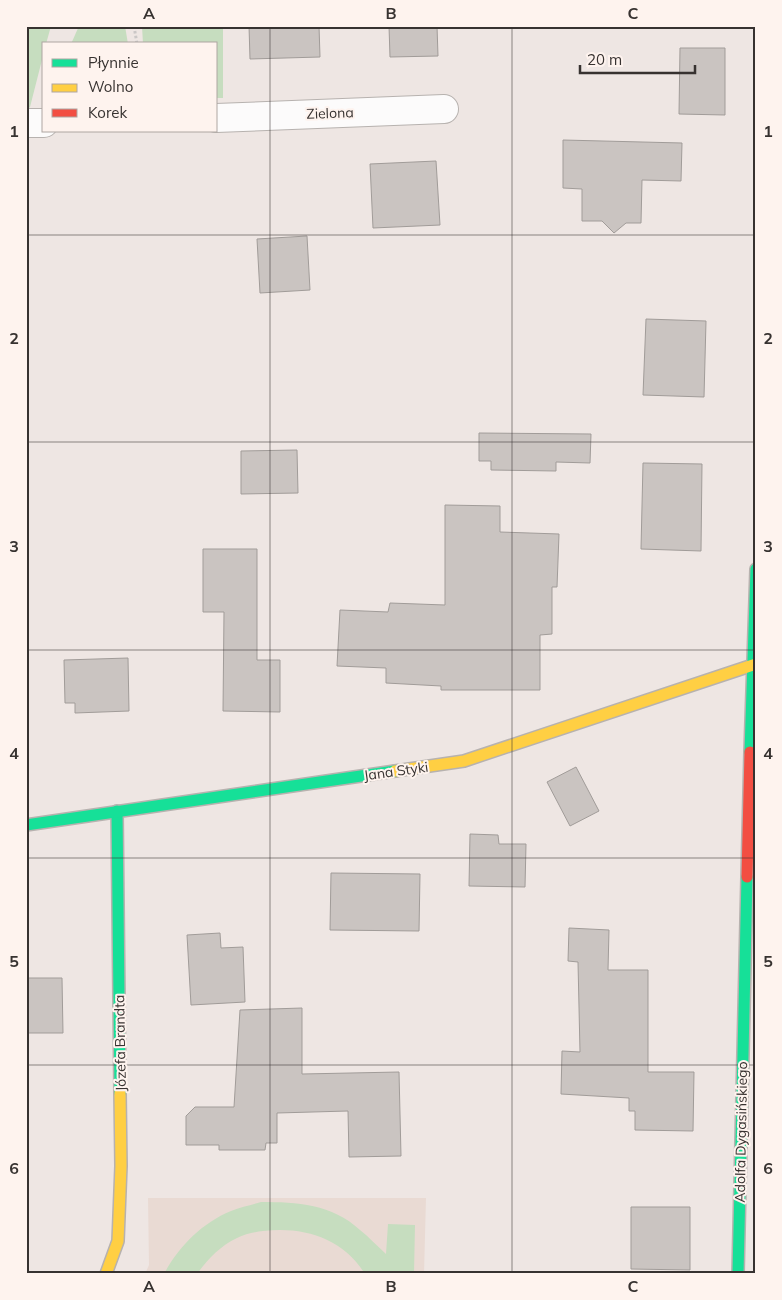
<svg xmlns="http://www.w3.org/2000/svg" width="782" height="1300" font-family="Mulish,sans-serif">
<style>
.built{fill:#e9dad3}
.green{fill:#c6ddbf}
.building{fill:#cac4c1;stroke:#a19c99}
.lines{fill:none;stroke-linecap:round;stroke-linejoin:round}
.street-casing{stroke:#b7b2af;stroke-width:30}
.fast-casing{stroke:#b7b2af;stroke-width:14}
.slow-casing{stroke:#b7b2af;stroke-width:14}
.jam-casing{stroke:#b7b2af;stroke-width:14}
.path{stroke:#cac7c6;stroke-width:3;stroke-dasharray:2.5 2.5;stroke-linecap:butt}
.street{stroke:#fcfbfb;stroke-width:28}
.fast{stroke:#16e098;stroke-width:11}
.slow{stroke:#ffcf43;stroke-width:11}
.jam{stroke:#f24e42;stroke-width:11}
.grid{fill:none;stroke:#373230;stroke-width:1;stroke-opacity:0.55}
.labels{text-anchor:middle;stroke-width:4;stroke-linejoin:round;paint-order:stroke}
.street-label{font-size:14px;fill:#373230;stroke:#fef3ee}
.neatline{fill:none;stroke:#373230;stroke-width:2}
.grid-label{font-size:16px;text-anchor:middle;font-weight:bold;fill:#373230}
</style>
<rect width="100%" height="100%" fill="#eee6e3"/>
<path class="built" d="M 148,1198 L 426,1198 L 424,1274 L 145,1274 L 149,1265 Z"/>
<g class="green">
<path d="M 26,26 L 51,26 L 46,44 L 44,44 L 44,52 L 30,107 L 26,111 Z"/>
<path d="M 79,26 L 125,26 L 128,44 L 71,44 Z"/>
<path d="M 142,26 L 223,26 L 223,98 L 216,98 L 216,44 L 143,44 Z"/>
<path d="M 261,1202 C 297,1202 332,1204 360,1230 C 369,1237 377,1246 386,1254 L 388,1224 L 415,1225 L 414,1274 L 365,1274 C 343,1238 303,1226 263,1231 C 255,1232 245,1234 237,1238 C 220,1246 208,1259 197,1274 L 164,1274 C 179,1246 202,1223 231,1211 C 241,1207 252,1205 261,1202 Z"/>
</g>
<g class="building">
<path d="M 249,26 L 319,26 L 320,57 L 250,59 Z"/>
<path d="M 389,26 L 437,26 L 438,56 L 390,57 Z"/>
<path d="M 680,48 L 725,48 L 725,115 L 679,114 Z"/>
<path d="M 563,140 L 682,143 L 681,181 L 642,180 L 641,223 L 626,223 L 614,233 L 602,221 L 582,221 L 582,189 L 563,188 Z"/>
<path d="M 436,161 L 440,225 L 373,228 L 370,164 Z"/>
<path d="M 307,236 L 310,290 L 260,293 L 257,239 Z"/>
<path d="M 646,319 L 706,321 L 704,397 L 643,395 Z"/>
<path d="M 479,433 L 591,434 L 590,463 L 556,462 L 556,471 L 491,470 L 491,461 L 479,461 Z"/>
<path d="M 297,450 L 298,493 L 241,494 L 241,451 Z"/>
<path d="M 643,463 L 702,464 L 701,551 L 641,549 Z"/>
<path d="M 445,505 L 500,506 L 500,532 L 559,534 L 557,587 L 552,587 L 552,634 L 540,635 L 540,690 L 441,690 L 441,686 L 386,683 L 386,668 L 337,666 L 340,610 L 388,612 L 390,603 L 445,605 Z"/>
<path d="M 203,549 L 257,549 L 257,660 L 280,660 L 280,712 L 223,711 L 224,612 L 203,612 Z"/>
<path d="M 128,658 L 129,711 L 75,713 L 75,703 L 65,703 L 64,660 Z"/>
<path d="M 576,767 L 599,811 L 570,826 L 547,782 Z"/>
<path d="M 470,834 L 498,835 L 499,844 L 526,844 L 525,887 L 469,886 Z"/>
<path d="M 331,873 L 420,874 L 419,931 L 330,930 Z"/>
<path d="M 569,928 L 609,930 L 608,970 L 648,970 L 648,1072 L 694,1072 L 693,1131 L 635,1130 L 635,1111 L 629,1111 L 629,1098 L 561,1094 L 562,1051 L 580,1052 L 578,962 L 568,961 Z"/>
<path d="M 220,933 L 221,948 L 243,947 L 245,1002 L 191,1005 L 187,935 Z"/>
<path d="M 26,978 L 62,978 L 63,1033 L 26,1033 Z"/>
<path d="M 302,1008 L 302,1074 L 399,1072 L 401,1156 L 349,1157 L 348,1111 L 277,1113 L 277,1143 L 266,1143 L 265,1150 L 219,1150 L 219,1145 L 186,1145 L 186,1116 L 195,1107 L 234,1107 L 240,1010 Z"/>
<path d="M 631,1207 L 690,1207 L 690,1270 L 631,1269 Z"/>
</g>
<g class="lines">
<defs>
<g id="street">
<path d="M 216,118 L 444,109"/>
<path d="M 26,123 L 44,123"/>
</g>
<g id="fast">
<path d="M 750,752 L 756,569"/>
<path d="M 117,811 L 120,1093"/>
<path d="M 26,825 L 395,771"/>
<path d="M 738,1274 L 747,877"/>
</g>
<g id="slow">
<path d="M 395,771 L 464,761 L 756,664"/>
<path d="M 106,1274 L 118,1241 L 121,1166 L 120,1093"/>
</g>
<path id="jam" d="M 747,877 L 750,752"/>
</defs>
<use href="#street" class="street-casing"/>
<use href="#fast" class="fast-casing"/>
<use href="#slow" class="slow-casing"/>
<use href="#jam" class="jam-casing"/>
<path class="path" d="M 134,26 L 137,44"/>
<use href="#street" class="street"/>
<use href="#fast" class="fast"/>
<use href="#slow" class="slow"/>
<use href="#jam" class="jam"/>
</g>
<path class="grid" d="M 270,26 L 270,1274M 512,26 L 512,1274M 26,235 L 756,235M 26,442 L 756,442M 26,650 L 756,650M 26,858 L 756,858M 26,1065 L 756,1065"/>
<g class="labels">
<g class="street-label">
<text transform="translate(330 113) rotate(-2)" y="5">Zielona</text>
<text transform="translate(396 771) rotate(-8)" y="5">Jana Styki</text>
<text transform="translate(120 1043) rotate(-91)" y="5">Józefa Brandta</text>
<text transform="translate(741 1132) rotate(-89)" y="5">Adolfa Dygasińskiego</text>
</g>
</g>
<rect width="782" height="1300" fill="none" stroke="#fef3ee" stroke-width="55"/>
<rect x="42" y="42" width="175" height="90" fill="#fef3ee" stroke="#aea6a2"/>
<rect x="52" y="59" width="25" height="8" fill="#16e098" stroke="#aea6a2"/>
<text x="88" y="68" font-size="15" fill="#373230">Płynnie</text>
<rect x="52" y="84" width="25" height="8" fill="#ffcf43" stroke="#aea6a2"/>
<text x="88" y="92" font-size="15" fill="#373230">Wolno</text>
<rect x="52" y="109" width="25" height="8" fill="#f24e42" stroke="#aea6a2"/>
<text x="88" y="118" font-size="15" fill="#373230">Korek</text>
<path d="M580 65v8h115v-8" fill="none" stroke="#373230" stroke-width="2.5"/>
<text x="587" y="65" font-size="15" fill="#373230" stroke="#fef3ee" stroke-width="4" paint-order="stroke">20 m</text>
<rect x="28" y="28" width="726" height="1244" class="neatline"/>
<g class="grid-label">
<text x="149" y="19">A</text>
<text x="391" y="19">B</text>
<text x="633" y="19">C</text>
<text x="14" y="137">1</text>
<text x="768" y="137">1</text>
<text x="14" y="344">2</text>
<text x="768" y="344">2</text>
<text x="14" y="552">3</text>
<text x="768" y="552">3</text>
<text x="14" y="759">4</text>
<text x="768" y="759">4</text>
<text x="14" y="967">5</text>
<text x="768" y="967">5</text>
<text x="14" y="1174">6</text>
<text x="768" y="1174">6</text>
<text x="149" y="1292">A</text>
<text x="391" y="1292">B</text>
<text x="633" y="1292">C</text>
</g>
</svg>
